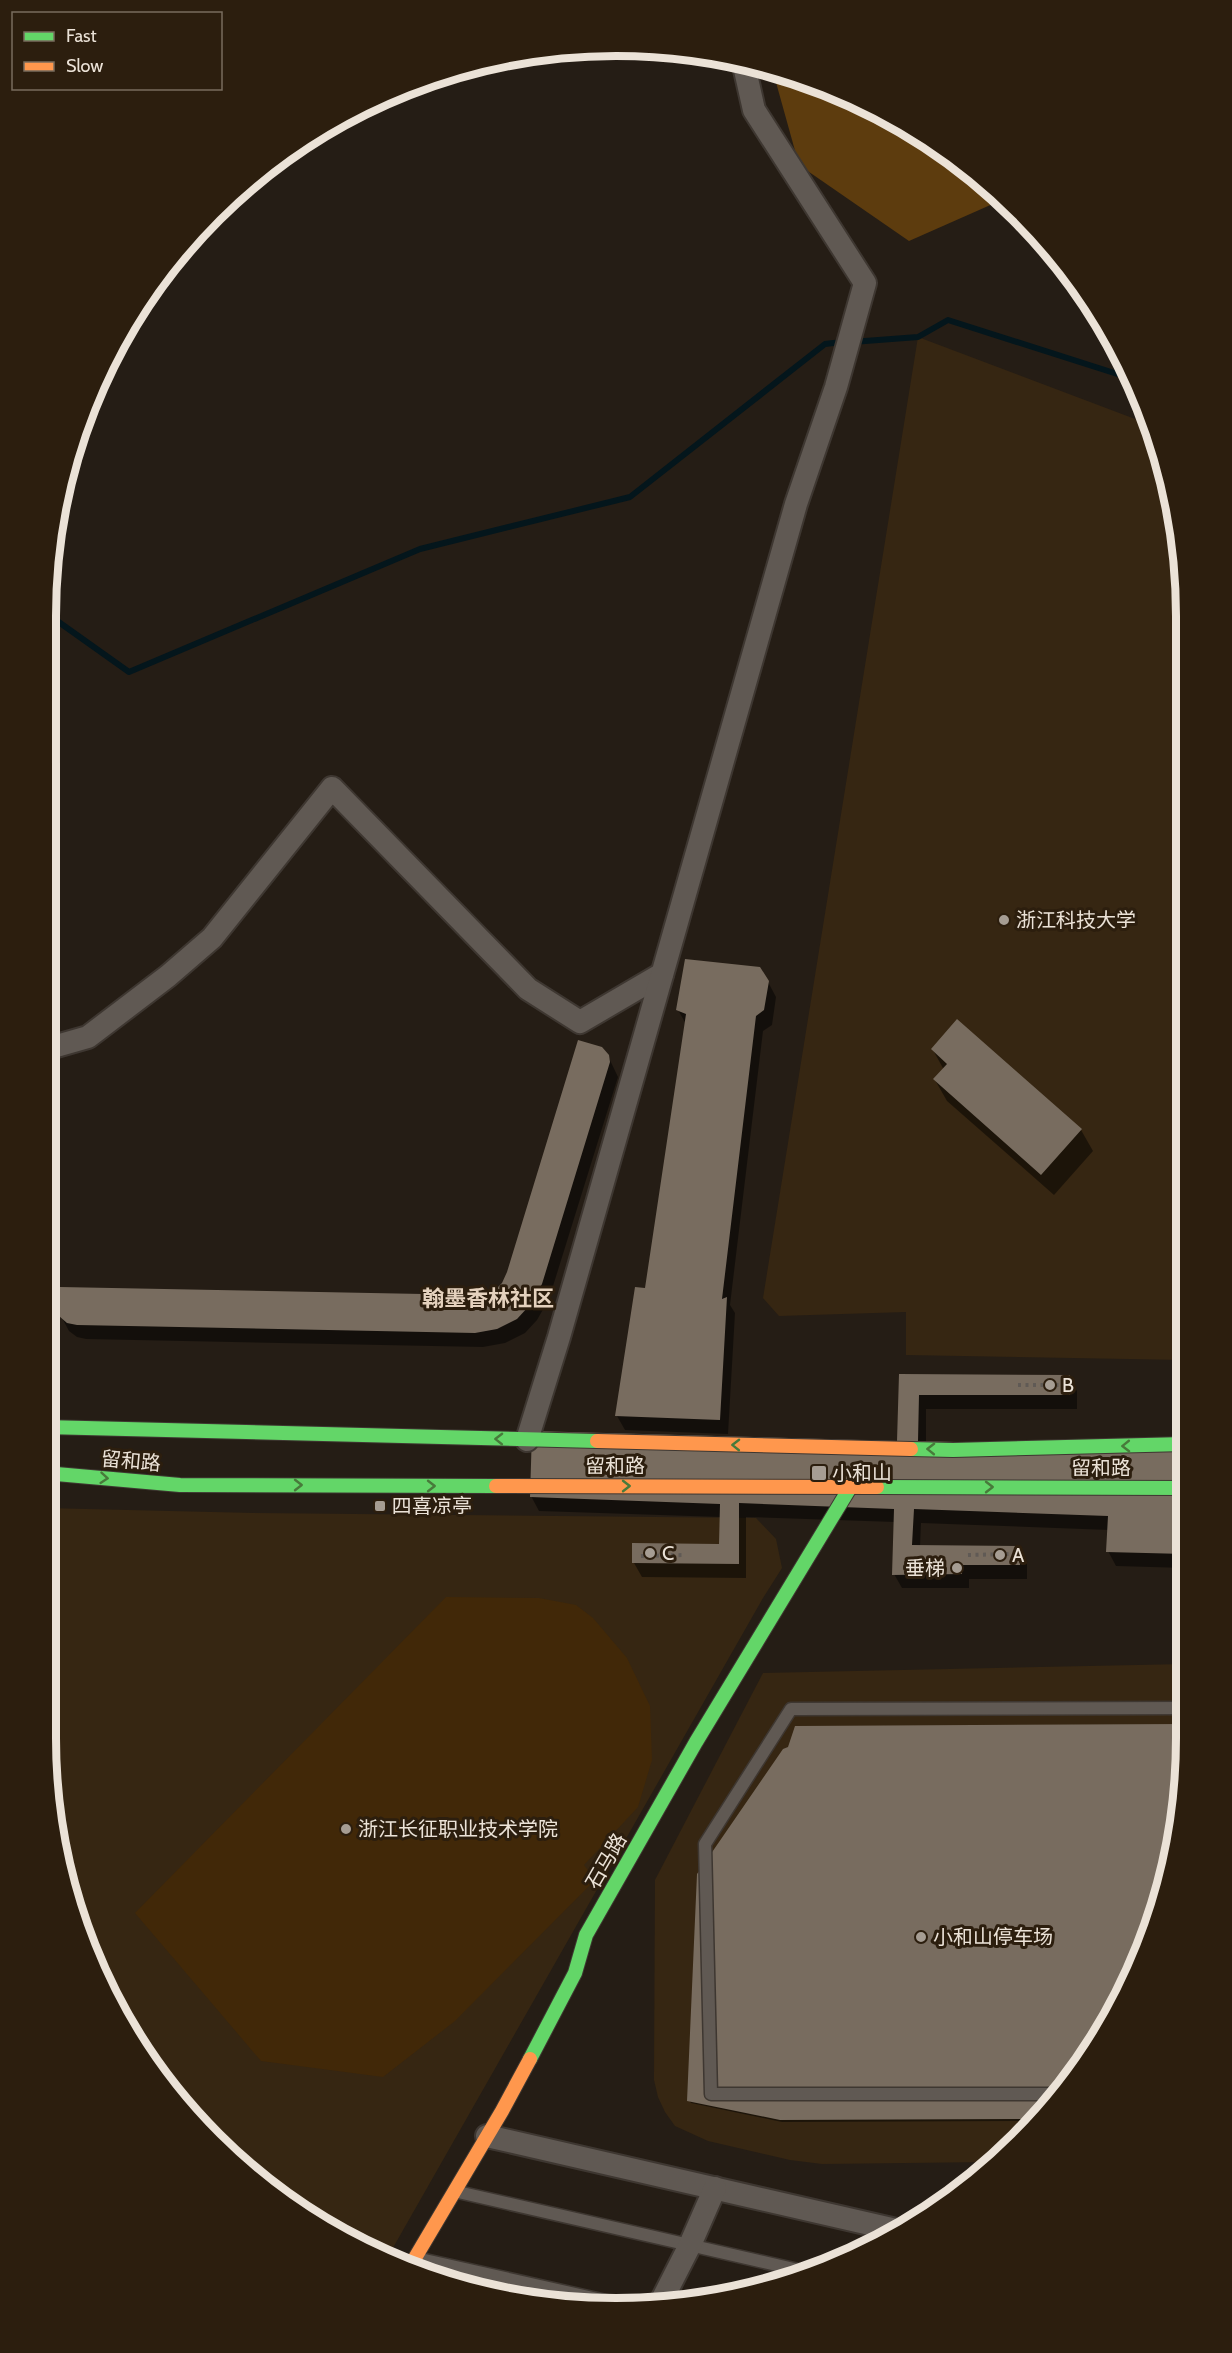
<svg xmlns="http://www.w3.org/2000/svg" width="1232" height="2353" font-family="Cabin,'Noto Sans SC',sans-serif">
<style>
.built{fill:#362612}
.green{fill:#412808}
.forest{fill:#5d3c0e}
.shadow{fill:#0007}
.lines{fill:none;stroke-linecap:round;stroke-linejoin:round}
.stream{stroke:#04161c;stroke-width:6}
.building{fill:#786c5f}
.lane-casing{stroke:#3e3731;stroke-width:15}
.street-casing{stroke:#3e3731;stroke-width:26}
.fast-casing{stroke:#3e3731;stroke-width:16}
.slow-casing{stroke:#3e3731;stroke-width:16}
.path{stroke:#605a55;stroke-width:4;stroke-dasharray:3 4.5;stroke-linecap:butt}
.lane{stroke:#605953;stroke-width:12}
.street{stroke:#605953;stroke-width:22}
.fast{stroke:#63d668;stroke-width:14}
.slow{stroke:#ff974d;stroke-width:14}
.oneway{stroke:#487a3b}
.poi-dot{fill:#a69d93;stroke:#2c1e0e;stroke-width:2}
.labels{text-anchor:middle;stroke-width:6;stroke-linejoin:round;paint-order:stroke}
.poi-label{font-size:20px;fill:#ebe2d7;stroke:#2c1e0e;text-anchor:start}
.street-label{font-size:20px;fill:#ebe2d7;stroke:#2c1e0e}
.quarter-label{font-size:22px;font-weight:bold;fill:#e4d1bd;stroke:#2c1e0e}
.rim{fill:none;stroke:#ebe2d7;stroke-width:8}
</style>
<rect width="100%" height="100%" fill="#251d15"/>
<g class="built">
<path d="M 918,337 L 1151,425 L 1182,541 L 1185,1360 L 906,1355 L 906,1312 L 779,1316 L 763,1298 Z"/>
<path d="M 45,1508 L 254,1513 L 756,1518 L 776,1539 L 782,1568 L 763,1598 L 390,2253 L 299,2212 L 163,2085 L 75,1921 L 45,1737 Z"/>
<path d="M 1185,1664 L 1186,1774 L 1167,1885 L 1128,1990 L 1020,2141 L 990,2162 L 822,2164 L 790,2160 L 708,2141 L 675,2126 L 665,2112 L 658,2097 L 654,2080 L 655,1880 L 763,1673 Z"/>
</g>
<path class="green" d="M 446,1597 L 539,1598 L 576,1605 L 593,1618 L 627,1658 L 650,1706 L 652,1760 L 638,1807 L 584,1865 L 595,1880 L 455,2021 L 383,2077 L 261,2061 L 135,1913 Z"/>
<path class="forest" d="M 772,68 L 869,104 L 992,186 L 1004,199 L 909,241 L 799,165 Z"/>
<g class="shadow">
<path d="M 768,982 L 776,997 L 772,1025 L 763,1031 L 730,1305 L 735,1313 L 728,1434 L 625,1430 L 617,1416 L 647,1290 L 686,1024 L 678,1010 Z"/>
<path d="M 933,1050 L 1081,1130 L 1093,1151 L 1054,1195 L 947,1101 L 935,1080 L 944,1070 Z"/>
<path d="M 608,1056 L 618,1077 L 549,1299 L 537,1320 L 525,1333 L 505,1343 L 483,1347 L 86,1339 L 77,1337 L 69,1331 L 61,1316 L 475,1297 L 493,1294 L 503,1284 Z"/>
<path d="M 901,1376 L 1069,1377 L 1077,1391 L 1077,1409 L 926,1409 L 926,1442 L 1185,1450 L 1185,1568 L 1116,1566 L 1108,1551 L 1109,1530 L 921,1523 L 920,1547 L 1019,1547 L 1027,1561 L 1027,1579 L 969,1579 L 969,1588 L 902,1588 L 894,1574 L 895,1522 L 746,1517 L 746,1578 L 642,1577 L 634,1563 L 721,1545 L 721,1517 L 539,1511 L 531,1496 L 899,1442 Z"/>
<path d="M 1186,1774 L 1167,1885 L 1128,1990 L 1034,2121 L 782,2122 L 691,2103 L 689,2100 Z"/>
</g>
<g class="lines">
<g class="stream">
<path d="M 852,342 L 918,337 L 948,320 L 1133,379"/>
<path d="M 46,613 L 129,672 L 420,549 L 630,497 L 825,344 L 842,342"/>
</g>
</g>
<g class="building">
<path d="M 685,959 L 760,967 L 769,981 L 764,1010 L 756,1016 L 722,1299 L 727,1297 L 720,1420 L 615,1416 L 635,1287 L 645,1288 L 686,1014 L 676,1010 Z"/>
<path d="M 957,1019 L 1082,1129 L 1041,1175 L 933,1079 L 947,1064 L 931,1049 Z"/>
<path d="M 578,1040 L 602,1047 L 609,1055 L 610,1062 L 542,1284 L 529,1306 L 517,1319 L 497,1329 L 475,1333 L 77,1325 L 67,1323 L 59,1316 L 52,1295 L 60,1287 L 475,1295 L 492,1293 L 502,1283 L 507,1272 Z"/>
<path d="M 899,1374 L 1070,1375 L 1070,1395 L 919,1395 L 918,1441 L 1185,1448 L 1185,1554 L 1106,1552 L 1108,1516 L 914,1509 L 912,1545 L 1020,1546 L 1020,1565 L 961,1565 L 962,1574 L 892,1575 L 894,1509 L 739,1503 L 739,1564 L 632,1563 L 632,1543 L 719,1544 L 720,1504 L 530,1497 L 532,1431 L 897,1441 Z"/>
<path d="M 1186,1724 L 1186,1774 L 1167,1885 L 1128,1990 L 1036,2119 L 780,2120 L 687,2101 L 697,1874 L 783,1749 L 788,1747 L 795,1726 Z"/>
</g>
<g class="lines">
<defs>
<g id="lane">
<path d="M 1053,2094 L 711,2094 L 705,1844 L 791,1709 L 1186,1708"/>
<path d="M 458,2192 L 807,2272"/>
<path d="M 416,2258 L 615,2303"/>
</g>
<g id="street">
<path d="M 46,1049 L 88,1037 L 168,976 L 212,938 L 332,788 L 528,989 L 580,1022 L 662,974"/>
<path d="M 527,1440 L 559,1337 L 796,504 L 836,387 L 865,283 L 754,110 L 743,61"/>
<path d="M 487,2136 L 896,2230"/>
<path d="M 659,2306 L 690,2245 L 715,2188"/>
</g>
<g id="fast">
<path d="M 45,1427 L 597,1441"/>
<path d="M 911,1449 L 953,1450 L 1185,1444"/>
<path d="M 45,1473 L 180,1485 L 496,1486"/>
<path d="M 877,1487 L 1185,1488"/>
<path d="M 530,2059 L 575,1973 L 586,1935 L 696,1742 L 851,1486"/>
</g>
<g id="slow">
<path d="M 597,1441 L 911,1449"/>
<path d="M 496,1486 L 877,1487"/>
<path d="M 412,2263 L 502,2111 L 530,2059"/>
</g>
</defs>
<use href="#lane" class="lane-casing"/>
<use href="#street" class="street-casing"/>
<use href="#fast" class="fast-casing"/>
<use href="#slow" class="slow-casing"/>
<g class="path">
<path d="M 1018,1385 L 1062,1385"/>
<path d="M 968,1555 L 1014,1554"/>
<path d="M 641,1556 L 685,1555"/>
</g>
<use href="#lane" class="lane"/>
<use href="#street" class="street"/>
<use href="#fast" class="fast"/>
<use href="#slow" class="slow"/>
</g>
<defs><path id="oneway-chevron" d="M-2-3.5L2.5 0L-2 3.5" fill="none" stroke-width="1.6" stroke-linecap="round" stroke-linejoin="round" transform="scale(1.5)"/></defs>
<g class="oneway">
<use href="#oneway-chevron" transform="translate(499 1439) rotate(-179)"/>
<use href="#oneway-chevron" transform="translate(736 1445) rotate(-179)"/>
<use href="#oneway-chevron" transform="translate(1126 1446) rotate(179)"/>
<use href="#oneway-chevron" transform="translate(931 1449) rotate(-179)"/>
<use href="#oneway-chevron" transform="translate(104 1478) rotate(5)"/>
<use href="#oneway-chevron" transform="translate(298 1485)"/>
<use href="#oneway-chevron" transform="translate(431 1486)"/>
<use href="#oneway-chevron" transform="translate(626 1486)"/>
<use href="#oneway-chevron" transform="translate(989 1487)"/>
</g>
<g class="poi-dot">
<circle cx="1004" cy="920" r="6"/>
<circle cx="1050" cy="1385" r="6"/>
<rect x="811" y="1465" width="16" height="16" rx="3"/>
<rect x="374" y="1500" width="12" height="12" rx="3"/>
<circle cx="650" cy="1553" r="6"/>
<circle cx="1000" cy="1555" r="6"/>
<circle cx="957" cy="1568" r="6"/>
<circle cx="346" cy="1829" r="6"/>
<circle cx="921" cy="1937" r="6"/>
</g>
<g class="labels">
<g class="poi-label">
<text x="1016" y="927">浙江科技大学</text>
<text x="1062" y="1392">B</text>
<text x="832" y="1480">小和山</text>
<text x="392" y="1513">四喜凉亭</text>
<text x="662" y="1560">C</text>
<text x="1012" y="1562">A</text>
<text x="945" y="1575" text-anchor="end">垂梯</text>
<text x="358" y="1836">浙江长征职业技术学院</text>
<text x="933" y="1944">小和山停车场</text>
</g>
<g class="street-label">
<text transform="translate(131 1461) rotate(5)" y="7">留和路</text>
<text x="615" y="1473">留和路</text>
<text x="1101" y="1475">留和路</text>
<text transform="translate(606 1861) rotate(-60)" y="7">石马路</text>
</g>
<g class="quarter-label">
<text x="488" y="1306">翰墨香林社区</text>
</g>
</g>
<path d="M0 0H1232V2353H0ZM616 56H616A560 560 0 0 1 1176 616V1738A560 560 0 0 1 616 2298H616A560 560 0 0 1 56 1738V616A560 560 0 0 1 616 56Z" fill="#2c1e0e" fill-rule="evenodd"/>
<path class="rim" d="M616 56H616A560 560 0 0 1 1176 616V1738A560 560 0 0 1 616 2298H616A560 560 0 0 1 56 1738V616A560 560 0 0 1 616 56Z"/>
<rect x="12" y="12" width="210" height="78" fill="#2c1e0e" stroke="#786c5e" stroke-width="1.5"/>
<rect x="24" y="32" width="30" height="9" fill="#63d668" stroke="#786c5e" stroke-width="1.5"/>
<text x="66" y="42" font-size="18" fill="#ebe2d7">Fast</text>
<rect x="24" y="62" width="30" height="9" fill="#ff974d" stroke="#786c5e" stroke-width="1.5"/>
<text x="66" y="72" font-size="18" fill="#ebe2d7">Slow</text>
</svg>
